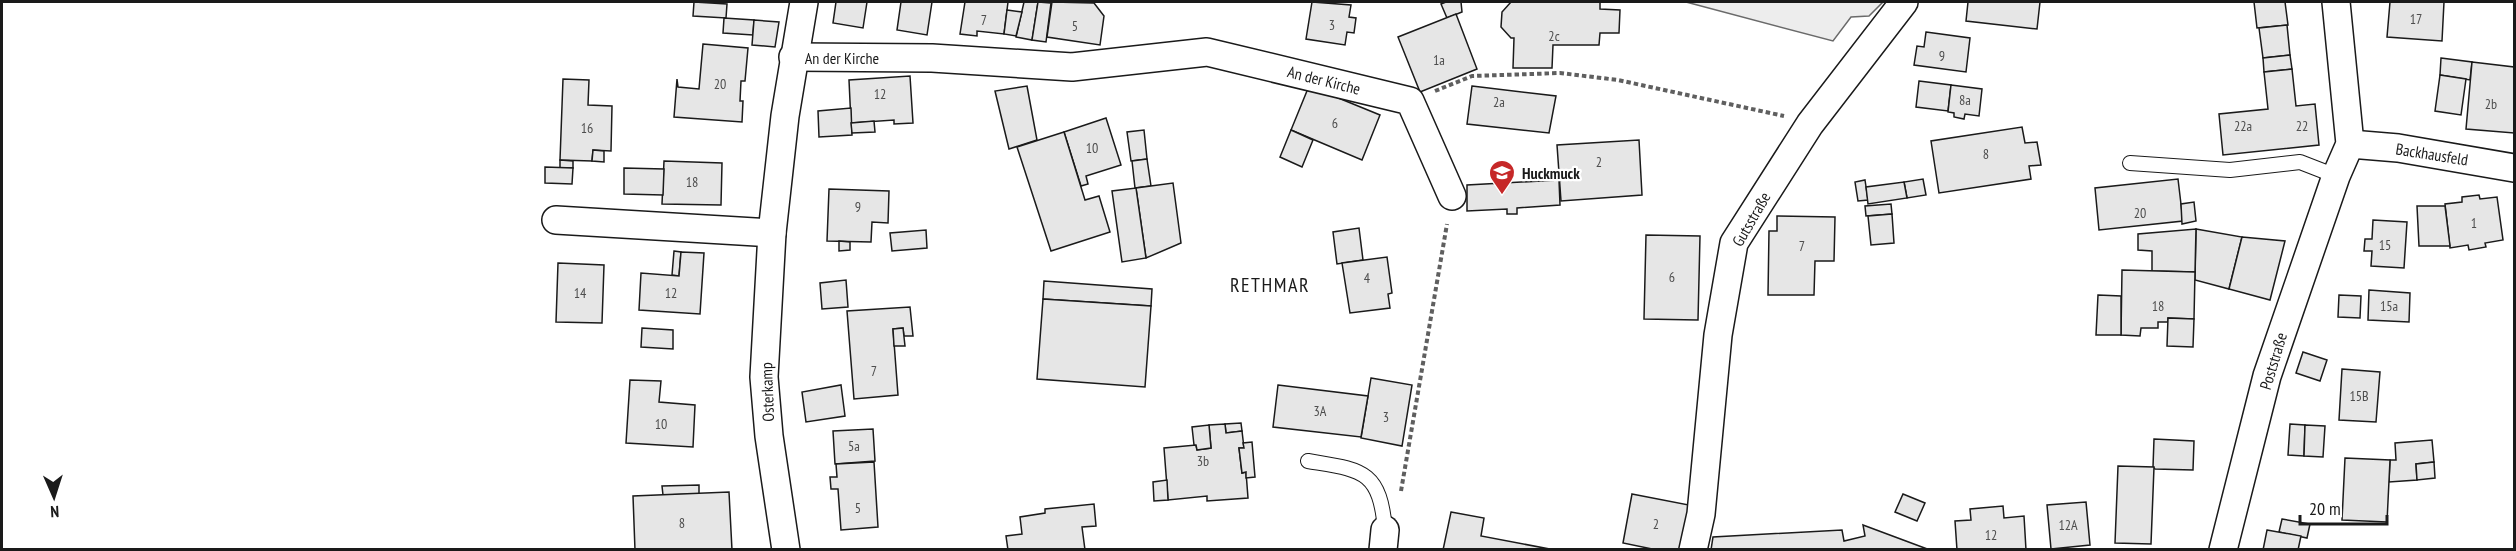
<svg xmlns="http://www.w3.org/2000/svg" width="2516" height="551" font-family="'PT Sans Narrow',sans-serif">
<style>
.built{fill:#ededed;stroke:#6a6a6a;stroke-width:1.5}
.building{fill:#e6e6e6;stroke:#1a1a1a;stroke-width:1.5}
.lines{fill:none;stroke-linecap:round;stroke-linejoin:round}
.service-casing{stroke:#1a1a1a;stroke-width:16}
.minor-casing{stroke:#1a1a1a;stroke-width:30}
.path{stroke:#5f5f5f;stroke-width:4;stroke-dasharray:4.5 3;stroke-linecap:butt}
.service{stroke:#fff;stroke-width:14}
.minor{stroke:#fff;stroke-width:27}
.labels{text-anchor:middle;stroke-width:4.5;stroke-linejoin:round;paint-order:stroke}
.number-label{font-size:14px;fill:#4d4d4d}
.street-label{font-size:16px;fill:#1a1a1a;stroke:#fff}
.poi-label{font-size:16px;font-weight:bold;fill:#1a1a1a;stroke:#fff;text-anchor:start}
.quarter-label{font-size:20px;letter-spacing:1.5px;fill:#1a1a1a;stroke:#fff}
</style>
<rect width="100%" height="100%" fill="#fff"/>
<path class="built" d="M 1686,2 L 1883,2 L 1869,16 L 1851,17 L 1833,41 Z"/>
<g class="building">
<path d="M 694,2 L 727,4 L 726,18 L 693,16 Z"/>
<path d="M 836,2 L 867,2 L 863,28 L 833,23 Z"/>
<path d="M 901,2 L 932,2 L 927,35 L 897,30 Z"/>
<path d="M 965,2 L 1008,2 L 1004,34 L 977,31 L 977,36 L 960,34 Z"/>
<path d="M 1024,2 L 1038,2 L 1032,40 L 1016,37 Z"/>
<path d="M 1038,2 L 1051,3 L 1046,42 L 1032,40 Z"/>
<path d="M 1052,2 L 1094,3 L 1104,16 L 1100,45 L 1047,37 Z"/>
<path d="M 1312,2 L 1351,5 L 1349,17 L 1356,18 L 1354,33 L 1347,32 L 1345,45 L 1306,39 Z"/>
<path d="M 1446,2 L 1461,2 L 1462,12 L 1447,18 L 1441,4 Z"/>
<path d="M 1511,2 L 1600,2 L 1600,9 L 1620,10 L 1619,33 L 1600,33 L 1599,45 L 1553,45 L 1552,68 L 1513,68 L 1514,38 L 1511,38 L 1501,27 L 1502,12 Z"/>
<path d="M 1968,2 L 2040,2 L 2037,29 L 1966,21 Z"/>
<path d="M 2254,2 L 2285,2 L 2288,25 L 2257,28 Z"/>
<path d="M 2390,2 L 2444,2 L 2442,41 L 2387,37 Z"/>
<path d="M 1007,10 L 1022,12 L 1016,36 L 1004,34 Z"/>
<path d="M 1456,14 L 1477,69 L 1420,92 L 1398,37 Z"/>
<path d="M 724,18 L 754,20 L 753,35 L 723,33 Z"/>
<path d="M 754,20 L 779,22 L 775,47 L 752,45 Z"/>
<path d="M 2287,25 L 2290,55 L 2263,58 L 2259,28 Z"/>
<path d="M 1926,32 L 1970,38 L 1966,72 L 1914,65 L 1917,46 L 1924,47 Z"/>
<path d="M 703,44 L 748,48 L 745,81 L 741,81 L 740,101 L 743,101 L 742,122 L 674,117 L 677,79 L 678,87 L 699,89 Z"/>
<path d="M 2290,55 L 2292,69 L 2264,72 L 2263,58 Z"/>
<path d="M 2441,58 L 2472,62 L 2470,80 L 2440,75 Z"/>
<path d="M 2472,62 L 2514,67 L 2514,133 L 2466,129 Z"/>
<path d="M 2292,69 L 2296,106 L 2315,104 L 2319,145 L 2223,155 L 2219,114 L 2268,109 L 2264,72 Z"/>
<path d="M 2440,75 L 2466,79 L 2461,115 L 2435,111 Z"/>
<path d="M 910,76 L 913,123 L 894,124 L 894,120 L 851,123 L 849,80 Z"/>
<path d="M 563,79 L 589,80 L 588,105 L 612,106 L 611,151 L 593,150 L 592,161 L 560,160 Z"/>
<path d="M 1919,81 L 1951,85 L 1948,111 L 1916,107 Z"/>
<path d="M 1951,85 L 1982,89 L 1979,116 L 1965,114 L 1964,119 L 1954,117 L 1954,113 L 1948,112 Z"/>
<path d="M 1027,86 L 1037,140 L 1009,149 L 995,91 Z"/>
<path d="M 1309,86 L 1380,115 L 1362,160 L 1291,130 Z"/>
<path d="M 1472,86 L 1556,96 L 1549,133 L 1467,124 Z"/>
<path d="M 851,108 L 852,135 L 819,137 L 818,111 Z"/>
<path d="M 1106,118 L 1121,165 L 1086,176 L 1088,184 L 1081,186 L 1064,132 Z"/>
<path d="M 874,121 L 875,132 L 852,133 L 851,123 Z"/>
<path d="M 2022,127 L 2025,143 L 2037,142 L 2041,165 L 2029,166 L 2031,179 L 1939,193 L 1931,141 Z"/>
<path d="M 1144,130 L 1147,159 L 1131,161 L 1127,132 Z"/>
<path d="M 1291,130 L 1313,140 L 1302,167 L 1280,157 Z"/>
<path d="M 1064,132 L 1085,200 L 1099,196 L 1110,232 L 1051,251 L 1017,147 Z"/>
<path d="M 1639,140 L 1642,195 L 1561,201 L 1557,145 Z"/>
<path d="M 593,150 L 604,151 L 604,162 L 592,161 Z"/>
<path d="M 1147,159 L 1151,186 L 1135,188 L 1132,161 Z"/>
<path d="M 560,160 L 573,161 L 573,168 L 560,168 Z"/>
<path d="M 664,161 L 722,163 L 721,205 L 662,204 Z"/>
<path d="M 545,167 L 573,168 L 572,184 L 545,183 Z"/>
<path d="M 624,168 L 664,169 L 663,195 L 624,194 Z"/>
<path d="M 1923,179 L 1926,195 L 1907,198 L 1904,182 Z"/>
<path d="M 2178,179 L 2183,221 L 2099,230 L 2095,188 Z"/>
<path d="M 1559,180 L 1560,205 L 1517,208 L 1517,214 L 1507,214 L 1507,209 L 1467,211 L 1467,185 Z"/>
<path d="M 1865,180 L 1868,200 L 1858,201 L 1855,182 Z"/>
<path d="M 1904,182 L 1907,198 L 1868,204 L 1866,187 Z"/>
<path d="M 1173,183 L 1181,243 L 1146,258 L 1136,188 Z"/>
<path d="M 1136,188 L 1146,258 L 1122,262 L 1112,191 Z"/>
<path d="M 829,189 L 889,191 L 888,223 L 872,222 L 871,242 L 827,241 Z"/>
<path d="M 2479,195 L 2480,199 L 2497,197 L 2503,240 L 2485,243 L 2486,247 L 2469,250 L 2468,245 L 2450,248 L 2445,204 L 2462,202 L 2462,197 Z"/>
<path d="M 2194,202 L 2196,221 L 2182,224 L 2181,204 Z"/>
<path d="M 1891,204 L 1892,214 L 1866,216 L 1865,206 Z"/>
<path d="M 2417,206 L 2445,206 L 2450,246 L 2419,246 Z"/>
<path d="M 1892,214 L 1894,243 L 1871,245 L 1868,216 Z"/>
<path d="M 1777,216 L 1835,217 L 1834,261 L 1815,261 L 1814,295 L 1768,295 L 1769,231 L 1777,231 Z"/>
<path d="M 2373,220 L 2407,222 L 2404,268 L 2371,266 L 2372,251 L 2364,251 L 2365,239 L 2372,239 Z"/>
<path d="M 1359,228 L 1363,260 L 1337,264 L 1333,232 Z"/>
<path d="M 2196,229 L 2242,237 L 2229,289 L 2195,280 Z"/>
<path d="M 2196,229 L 2195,272 L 2152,271 L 2152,251 L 2138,250 L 2138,234 Z"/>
<path d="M 926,230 L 927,248 L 892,251 L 890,233 Z"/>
<path d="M 1646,235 L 1700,236 L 1698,320 L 1644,319 Z"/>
<path d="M 2242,237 L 2285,241 L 2270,300 L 2229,289 Z"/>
<path d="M 839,241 L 850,242 L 850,250 L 839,251 Z"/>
<path d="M 674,251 L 681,252 L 679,276 L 672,275 Z"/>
<path d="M 681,252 L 704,253 L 700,314 L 639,310 L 641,273 L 679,276 Z"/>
<path d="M 1387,257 L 1392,293 L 1388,294 L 1390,308 L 1350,313 L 1342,263 Z"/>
<path d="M 558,263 L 604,265 L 602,323 L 556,322 Z"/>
<path d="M 2122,270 L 2195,272 L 2194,319 L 2168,318 L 2168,322 L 2158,322 L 2158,328 L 2141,328 L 2140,336 L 2121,335 Z"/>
<path d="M 846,280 L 848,307 L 822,309 L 820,283 Z"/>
<path d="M 1044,281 L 1152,289 L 1151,306 L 1043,299 Z"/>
<path d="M 2369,290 L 2410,293 L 2409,322 L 2368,320 Z"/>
<path d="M 2098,295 L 2121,296 L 2121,335 L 2096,335 Z"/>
<path d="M 2339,295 L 2361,296 L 2360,318 L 2338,317 Z"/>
<path d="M 1043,299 L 1151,306 L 1145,387 L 1037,379 Z"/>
<path d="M 910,307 L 913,336 L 904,336 L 903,328 L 893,329 L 898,395 L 854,399 L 847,311 Z"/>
<path d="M 2168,318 L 2194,319 L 2193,347 L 2167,346 Z"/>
<path d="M 642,328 L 673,330 L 673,349 L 641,347 Z"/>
<path d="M 903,328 L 905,346 L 894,346 L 893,329 Z"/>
<path d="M 2303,352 L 2327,360 L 2320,381 L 2296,373 Z"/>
<path d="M 2342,369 L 2380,372 L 2376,422 L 2339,420 Z"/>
<path d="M 1371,378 L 1412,385 L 1402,446 L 1361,438 Z"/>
<path d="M 630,380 L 661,381 L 659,402 L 695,405 L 693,447 L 626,443 Z"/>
<path d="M 841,385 L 845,416 L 806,422 L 802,392 Z"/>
<path d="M 1278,385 L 1368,396 L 1361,437 L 1273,427 Z"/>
<path d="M 1241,423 L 1242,431 L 1226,433 L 1225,424 Z"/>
<path d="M 1225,424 L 1226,433 L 1242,431 L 1244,448 L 1239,448 L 1242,473 L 1246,472 L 1248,498 L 1207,501 L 1207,496 L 1168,500 L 1164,448 L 1196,445 L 1197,450 L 1211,448 L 1209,425 Z"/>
<path d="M 2290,424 L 2305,425 L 2304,456 L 2288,455 Z"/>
<path d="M 1209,425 L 1211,448 L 1197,450 L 1196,445 L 1194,445 L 1192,427 Z"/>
<path d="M 2305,425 L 2325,426 L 2323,457 L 2304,456 Z"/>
<path d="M 873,429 L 875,461 L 835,464 L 833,431 Z"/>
<path d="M 2154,439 L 2194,441 L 2193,470 L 2155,469 L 2153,467 Z"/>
<path d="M 2432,440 L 2434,462 L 2416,464 L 2417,480 L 2389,482 L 2390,460 L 2396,460 L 2395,443 Z"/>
<path d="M 1252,442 L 1255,477 L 1246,478 L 1246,472 L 1242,473 L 1239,448 L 1244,448 L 1243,443 Z"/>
<path d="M 2345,458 L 2390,460 L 2387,522 L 2342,520 Z"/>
<path d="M 874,462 L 878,527 L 841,530 L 838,489 L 831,489 L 830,477 L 837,477 L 836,464 Z"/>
<path d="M 2434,462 L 2435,478 L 2417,480 L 2416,464 Z"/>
<path d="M 2118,466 L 2154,467 L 2151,544 L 2115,543 Z"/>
<path d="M 1167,480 L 1168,500 L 1154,501 L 1153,482 Z"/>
<path d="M 699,485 L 699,494 L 663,495 L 662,486 Z"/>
<path d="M 729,492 L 732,550 L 635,550 L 633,496 Z"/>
<path d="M 1632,494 L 1689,505 L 1681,550 L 1657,550 L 1623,543 Z"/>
<path d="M 1903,494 L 1925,503 L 1917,521 L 1895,512 Z"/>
<path d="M 2086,502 L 2090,545 L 2051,549 L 2047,505 Z"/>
<path d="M 1094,504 L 1096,526 L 1082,527 L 1085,550 L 1008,550 L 1006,536 L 1022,534 L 1020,517 L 1045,513 L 1045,509 Z"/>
<path d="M 2003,506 L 2004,518 L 2024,516 L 2026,550 L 1957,550 L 1955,521 L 1971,520 L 1970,509 Z"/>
<path d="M 1451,512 L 1484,518 L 1481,536 L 1555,550 L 1443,550 Z"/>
<path d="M 2282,519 L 2310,524 L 2307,538 L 2279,532 Z"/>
<path d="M 1863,525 L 1930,550 L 1711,550 L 1713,537 L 1842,530 L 1844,541 L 1865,536 Z"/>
<path d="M 2267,530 L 2301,536 L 2298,550 L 2263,550 Z"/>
</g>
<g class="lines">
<defs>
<g id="service">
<path d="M 2130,163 L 2230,170 L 2300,162 L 2336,176"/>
<path d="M 1308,461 C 1361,470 1380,469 1385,530"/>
</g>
<g id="minor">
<path d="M 793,57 L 932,58 L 1072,67 L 1207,52 L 1410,101 L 1452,196"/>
<path d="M 2350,144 L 2398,148 L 2514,168"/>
<path d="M 556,220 L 772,233"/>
<path d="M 786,550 L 769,436 L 764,377 L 772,233 L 785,116 L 804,2"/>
<path d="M 1383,550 L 1385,530"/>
<path d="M 1693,550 L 1701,514 L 1718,335 L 1734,243 L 1810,124 L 1904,2"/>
<path d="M 2223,550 L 2267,376 L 2336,176 L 2350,144 L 2336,2"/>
</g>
</defs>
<use href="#service" class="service-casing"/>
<use href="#minor" class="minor-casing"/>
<g class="path">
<path d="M 1435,91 L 1472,76 L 1560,73 L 1618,80 L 1784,116"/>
<path d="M 1401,491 L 1447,224"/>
</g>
<use href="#service" class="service"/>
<use href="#minor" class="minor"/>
</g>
<defs>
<symbol id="school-pin" viewBox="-11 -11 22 30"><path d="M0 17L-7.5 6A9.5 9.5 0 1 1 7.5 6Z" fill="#c62828" stroke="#fff"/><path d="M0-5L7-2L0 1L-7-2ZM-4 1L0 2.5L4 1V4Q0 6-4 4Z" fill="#fff"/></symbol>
</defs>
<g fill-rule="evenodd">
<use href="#school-pin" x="1487" y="158" width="30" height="40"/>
</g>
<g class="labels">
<g class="number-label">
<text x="2416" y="24">17</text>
<text x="984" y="25">7</text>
<text x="1332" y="30">3</text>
<text x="1075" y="31">5</text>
<text x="1554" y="41">2c</text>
<text x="1942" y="61">9</text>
<text x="1439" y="65">1a</text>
<text x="720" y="89">20</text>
<text x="880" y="99">12</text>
<text x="1965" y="105">8a</text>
<text x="1499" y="107">2a</text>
<text x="2491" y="109">2b</text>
<text x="1335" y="128">6</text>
<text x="2243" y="131">22a</text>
<text x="2302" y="131">22</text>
<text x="587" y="133">16</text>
<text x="1092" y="153">10</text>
<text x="1986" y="159">8</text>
<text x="1599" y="167">2</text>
<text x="692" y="187">18</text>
<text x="858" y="212">9</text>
<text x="2140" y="218">20</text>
<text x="2474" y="228">1</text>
<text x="2385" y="250">15</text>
<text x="1802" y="251">7</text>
<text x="1672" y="282">6</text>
<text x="1367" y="283">4</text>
<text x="580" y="298">14</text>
<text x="671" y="298">12</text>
<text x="2158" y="311">18</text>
<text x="2389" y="311">15a</text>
<text x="874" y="376">7</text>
<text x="2359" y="401">15B</text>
<text x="1320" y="416">3A</text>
<text x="1386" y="422">3</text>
<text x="661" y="429">10</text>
<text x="854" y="451">5a</text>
<text x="1203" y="466">3b</text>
<text x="858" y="513">5</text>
<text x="682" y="528">8</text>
<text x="1656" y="529">2</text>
<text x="2068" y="530">12A</text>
<text x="1991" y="540">12</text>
</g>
<g class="street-label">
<text x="842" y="64">An der Kirche</text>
<text transform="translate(1324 80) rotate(14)" y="6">An der Kirche</text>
<text transform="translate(2432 154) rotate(9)" y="6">Backhausfeld</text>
<text transform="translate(1751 219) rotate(-60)" y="6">Gutsstraße</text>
<text transform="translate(2273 361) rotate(-73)" y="6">Poststraße</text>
<text transform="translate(767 392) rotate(-92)" y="6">Osterkamp</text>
</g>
<g class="poi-label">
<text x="1522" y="179">Huckmuck</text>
</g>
<g class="quarter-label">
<text x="1270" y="292">RETHMAR</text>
</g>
</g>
<rect width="2516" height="551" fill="none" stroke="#1a1a1a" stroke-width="6"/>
<g transform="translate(54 497) rotate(177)" stroke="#ffffff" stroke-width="4.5" paint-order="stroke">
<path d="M0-4.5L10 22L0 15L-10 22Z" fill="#1a1a1a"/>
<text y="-9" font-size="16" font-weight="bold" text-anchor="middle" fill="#1a1a1a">N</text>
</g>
<path d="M2300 515v9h87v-9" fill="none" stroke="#1a1a1a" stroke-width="3"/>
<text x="2309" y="515" font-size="18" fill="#1a1a1a" stroke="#ffffff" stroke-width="4.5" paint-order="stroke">20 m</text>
</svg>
